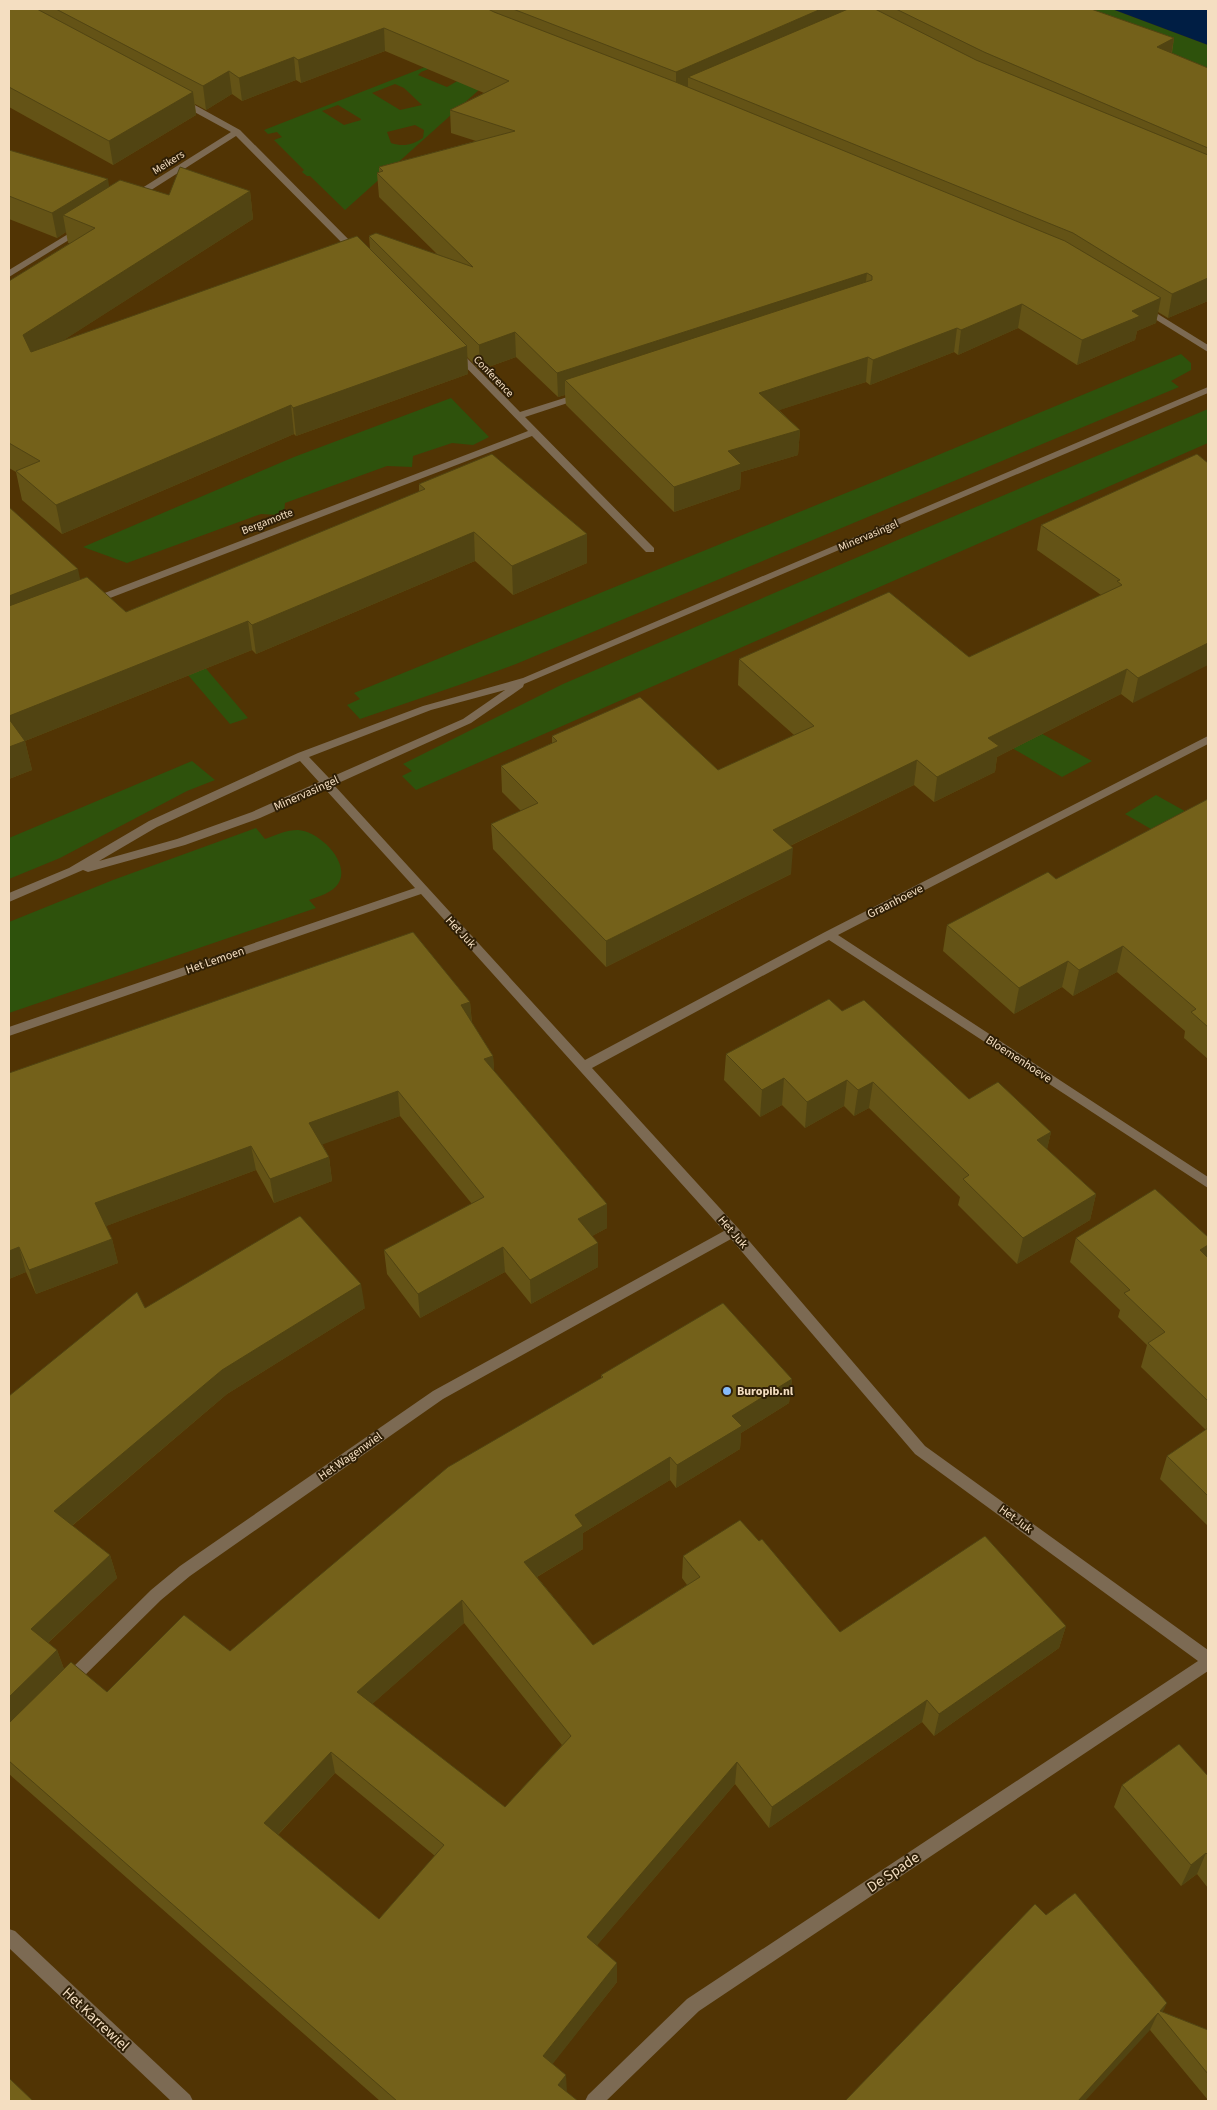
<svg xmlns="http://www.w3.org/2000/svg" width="1217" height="2110" font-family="'Source Sans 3',sans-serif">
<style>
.green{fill:#2e520c;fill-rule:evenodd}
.water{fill:#001e44}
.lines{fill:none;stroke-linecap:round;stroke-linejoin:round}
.minor{fill:#7c6a53;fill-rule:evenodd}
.wall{fill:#645316;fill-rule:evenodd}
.shaded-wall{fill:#514412}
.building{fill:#74611a;stroke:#514412;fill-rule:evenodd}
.poi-dot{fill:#86bbfb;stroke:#2f1f06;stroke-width:2}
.labels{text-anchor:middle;stroke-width:4;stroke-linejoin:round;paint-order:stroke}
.far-street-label{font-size:11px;fill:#f4dec1;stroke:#2f1f06}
.street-label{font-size:12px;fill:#f4dec1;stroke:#2f1f06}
.poi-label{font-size:12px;font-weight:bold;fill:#f4dec1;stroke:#2f1f06;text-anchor:start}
.near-street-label{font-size:15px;fill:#f4dec1;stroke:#2f1f06}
</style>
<rect width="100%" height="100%" fill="#513404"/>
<g class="green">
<path d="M 1032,9 L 1112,9 L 1208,45 L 1208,76 Z"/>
<path d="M 474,48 L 510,62 L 345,210 L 310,176 L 307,176 L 302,172 L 304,170 L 274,140 L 282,137 L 277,132 L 268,134 L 264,130 ZM 446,62 L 459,80 L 447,87 L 418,75 L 421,72 ZM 395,84 L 404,88 L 422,105 L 400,110 L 372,93 ZM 338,105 L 361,119 L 361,120 L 344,125 L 322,111 ZM 415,125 L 424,130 L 423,138 C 412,145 404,147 391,143 L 387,132 Z"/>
<path d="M 1181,354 L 1191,363 L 1191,370 L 1171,381 L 1179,387 L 516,664 L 459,685 L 360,719 L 347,705 L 360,699 L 354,693 L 878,480 Z"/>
<path d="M 451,398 L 489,437 L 473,445 L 452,443 L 413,456 L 412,467 L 387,466 L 285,503 L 284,513 L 279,515 L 261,514 L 127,563 L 83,547 L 294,457 Z"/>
<path d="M 1208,409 L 1208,443 L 416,790 L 402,776 L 412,771 L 403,764 L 563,684 L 893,542 Z"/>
<path d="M 152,605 L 248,718 L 230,724 L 134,612 Z"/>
<path d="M 821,637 L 897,655 L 1092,761 L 1062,777 Z"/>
<path d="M 192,761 L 215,780 L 187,791 L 60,858 L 9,879 L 9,838 Z"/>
<path d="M 1156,795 L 1208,824 L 1208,862 L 1125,814 Z"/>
<path d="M 256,828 L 265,839 C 276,835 286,830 298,830 C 319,831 352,863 338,884 C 333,892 318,897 309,900 L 316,908 L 9,1013 L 9,922 L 113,880 Z"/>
</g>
<path class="water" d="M 1112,9 L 1208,9 L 1208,45 Z"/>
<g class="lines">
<g class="minor">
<path d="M 178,99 L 184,99 L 240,130 L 360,251 L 360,255 L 354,255 L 236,136 L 137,199 L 131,199 L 131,195 L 231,132 L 178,103 Z"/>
<path d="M 78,228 L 85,230 L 9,277 L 9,270 Z"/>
<path d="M 1145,306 L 1208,345 L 1208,352 L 1142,311 L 1141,309 Z"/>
<path d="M 456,349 L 459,350 L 520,412 L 577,394 L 583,394 L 583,398 L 525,417 L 654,548 L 654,552 L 646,552 L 532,436 L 97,603 L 89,603 L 88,601 L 89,599 L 528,431 L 453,354 L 451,352 Z"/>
<path d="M 1208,387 L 1208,393 L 524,684 L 523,687 L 471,723 L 334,785 L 585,1060 L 825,932 L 1208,736 L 1208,744 L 838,935 L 1208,1177 L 1208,1188 L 829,940 L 592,1068 L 738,1228 L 925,1446 L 1208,1650 L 1208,1671 L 699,2011 L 606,2101 L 585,2101 L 588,2095 L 687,1999 L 1198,1661 L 915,1454 L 731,1239 L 443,1399 L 190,1576 L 161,1600 L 75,1685 L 70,1687 L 65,1685 L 62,1680 L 65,1675 L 151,1590 L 180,1566 L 433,1391 L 724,1231 L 421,894 L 9,1036 L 9,1027 L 415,888 L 325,789 L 260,818 L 185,845 L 88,872 L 83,870 L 9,902 L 9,893 L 69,868 L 149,821 L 298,753 L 423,706 L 523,678 ZM 505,690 L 463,719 L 329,778 L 309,757 L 431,710 ZM 300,761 L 319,782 L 252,812 L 177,839 L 99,861 L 157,827 Z"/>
<path d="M 9,1929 L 15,1931 L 190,2095 L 193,2101 L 171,2101 L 9,1948 Z"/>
</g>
</g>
<g class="wall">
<path d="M 9,9 L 1091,9 L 1174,38 L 1172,53 L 1208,68 L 1208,301 L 1168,318 L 1158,312 L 1156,323 L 1137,331 L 1135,340 L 1077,365 L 1018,328 L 958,355 L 954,352 L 870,385 L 866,382 L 779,410 L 800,430 L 798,455 L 741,472 L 740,489 L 674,512 L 566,405 L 565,395 L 558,397 L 516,357 L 480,370 L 467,357 L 468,374 L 296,436 L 294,434 L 62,534 L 22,500 L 16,472 L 9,468 L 9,281 L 70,243 L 68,243 L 66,232 L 57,238 L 9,219 L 9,150 L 109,187 L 169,195 L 250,191 L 253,219 L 62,341 L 370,249 L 369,236 L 437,254 L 379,197 L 377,173 L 379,172 L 379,167 L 476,141 L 451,133 L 450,110 L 484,93 L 385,51 L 301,83 L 296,80 L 242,101 L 232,94 L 206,110 L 195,104 L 196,115 L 113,165 L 9,107 Z"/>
<path d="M 1197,454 L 1133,703 L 1121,694 L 997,757 L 995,772 L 934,802 L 914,785 L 790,846 L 791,874 L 606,967 L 493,849 L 491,824 L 521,811 L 502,792 L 501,766 L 552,743 L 552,736 L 718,770 L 794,735 L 738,685 L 739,659 L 969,657 L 1101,595 L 1037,550 L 1041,525 Z"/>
<path d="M 419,484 L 587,534 L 587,563 L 513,595 L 475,561 L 256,654 L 252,650 L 25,741 L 32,770 L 9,779 L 80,580 L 126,612 L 419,492 Z"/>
<path d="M 1208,799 L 1208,1059 L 1184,1038 L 1185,1031 L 1117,972 L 1073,996 L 1062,987 L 1014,1014 L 943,951 L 947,925 L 1056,879 Z"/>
<path d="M 470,1002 L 472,1023 L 493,1056 L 494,1071 L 607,1204 L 607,1228 L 592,1236 L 598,1243 L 598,1267 L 531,1304 L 505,1272 L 420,1318 L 387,1274 L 384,1250 L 472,1204 L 400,1116 L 322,1144 L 329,1157 L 332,1181 L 274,1203 L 256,1170 L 106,1226 L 112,1239 L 118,1263 L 36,1294 L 26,1272 L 9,1279 L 9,1073 Z"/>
<path d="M 842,1011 L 969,1099 L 1051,1132 L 1047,1149 L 1096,1194 L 1090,1220 L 1017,1264 L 958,1205 L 960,1197 L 869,1108 L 854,1116 L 844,1106 L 805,1128 L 782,1105 L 760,1117 L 724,1080 L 726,1054 Z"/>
<path d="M 1208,1237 L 1208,1526 L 1160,1479 L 1167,1456 L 1206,1430 L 1141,1367 L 1147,1345 L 1118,1317 L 1120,1310 L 1070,1262 L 1076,1238 Z"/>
<path d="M 145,1308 L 365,1308 L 227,1394 L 72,1526 L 110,1555 L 117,1578 L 48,1643 L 57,1650 L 64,1669 L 107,1692 L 230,1651 L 601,1378 L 601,1375 L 792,1379 L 789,1403 L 741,1433 L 740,1449 L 676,1488 L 670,1480 L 583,1533 L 583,1549 L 537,1577 L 593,1645 L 687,1585 L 682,1578 L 683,1556 L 759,1541 L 840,1632 L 1066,1626 L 1059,1648 L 934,1736 L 922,1722 L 769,1828 L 735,1784 L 597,1945 L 617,1982 L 552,2064 L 566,2092 L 578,2101 L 380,2101 L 9,1774 L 9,1396 ZM 464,1623 L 562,1745 L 505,1807 L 372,1704 ZM 335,1773 L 435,1856 L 379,1919 L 278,1835 Z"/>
<path d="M 1208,1776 L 1208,1888 L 1197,1874 L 1181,1886 L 1114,1807 L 1122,1785 Z"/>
<path d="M 1046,1915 L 1163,2012 L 1208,2030 L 1208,2100 L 1150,2030 Z"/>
</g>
<g class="shaded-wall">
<path d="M 821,9 L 872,9 L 688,77 L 688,90 L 676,95 L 676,72 Z"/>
<path d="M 384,28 L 385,51 L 301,83 L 298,60 Z"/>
<path d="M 1174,38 L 1170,61 L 1157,47 Z"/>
<path d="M 294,57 L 296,80 L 242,101 L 239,78 Z"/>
<path d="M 229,71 L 232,94 L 206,110 L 203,86 Z"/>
<path d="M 193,92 L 196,115 L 113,165 L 109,141 Z"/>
<path d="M 108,179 L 112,204 L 63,215 L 66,232 L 57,238 L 52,213 Z"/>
<path d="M 250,191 L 253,219 L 28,363 L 23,335 Z"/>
<path d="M 867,273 L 864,297 L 565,380 L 565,395 L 558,397 L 557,373 Z"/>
<path d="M 1208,278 L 1208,301 L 1168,318 L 1172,294 Z"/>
<path d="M 1161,298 L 1156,323 L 1137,331 L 1135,340 L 1077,365 L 1082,340 L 1132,311 Z"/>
<path d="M 1022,304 L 1018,328 L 958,355 L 961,330 Z"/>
<path d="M 957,328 L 954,352 L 870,385 L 873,360 Z"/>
<path d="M 515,332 L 516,357 L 480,370 L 479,345 Z"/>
<path d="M 467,346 L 468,374 L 296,436 L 293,408 Z"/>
<path d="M 868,357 L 866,382 L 758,417 L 759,393 Z"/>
<path d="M 291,405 L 294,434 L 62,534 L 56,505 Z"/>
<path d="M 800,430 L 798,455 L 741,472 L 740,489 L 674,512 L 674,487 L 728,451 Z"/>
<path d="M 474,532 L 475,561 L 256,654 L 252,625 Z"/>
<path d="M 587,534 L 587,563 L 513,595 L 512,566 Z"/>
<path d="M 78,569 L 84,598 L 9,627 L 9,596 Z"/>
<path d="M 248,621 L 252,650 L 25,741 L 32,770 L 9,779 L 9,716 Z"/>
<path d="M 1208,643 L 1208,665 L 1133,703 L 1138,678 Z"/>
<path d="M 1127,669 L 1121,694 L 997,757 L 995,772 L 934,802 L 937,777 L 988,738 Z"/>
<path d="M 917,760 L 914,785 L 771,855 L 773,830 Z"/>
<path d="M 793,848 L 791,874 L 606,967 L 606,941 Z"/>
<path d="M 1123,946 L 1117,972 L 1073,996 L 1079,970 Z"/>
<path d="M 1068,961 L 1062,987 L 1014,1014 L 1019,988 Z"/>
<path d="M 470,1002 L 472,1027 L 461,1005 Z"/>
<path d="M 493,1056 L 495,1081 L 484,1059 Z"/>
<path d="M 784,1078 L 782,1105 L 760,1117 L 762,1090 Z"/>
<path d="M 847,1080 L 844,1106 L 805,1128 L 807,1102 Z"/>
<path d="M 873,1082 L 869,1108 L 854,1116 L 858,1090 Z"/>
<path d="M 398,1091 L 400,1116 L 313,1148 L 309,1123 Z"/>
<path d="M 1051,1132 L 1045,1158 L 1037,1140 Z"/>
<path d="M 251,1146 L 256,1170 L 101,1228 L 95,1203 Z"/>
<path d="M 329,1157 L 332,1181 L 274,1203 L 270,1179 Z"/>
<path d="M 1096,1194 L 1090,1220 L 1017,1264 L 1023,1238 Z"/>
<path d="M 607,1204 L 607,1228 L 579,1243 L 578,1219 Z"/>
<path d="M 112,1239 L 118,1263 L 36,1294 L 29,1270 Z"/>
<path d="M 598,1243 L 598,1267 L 531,1304 L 530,1280 Z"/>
<path d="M 1208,1245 L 1208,1258 L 1200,1250 Z"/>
<path d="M 19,1247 L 26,1272 L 9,1279 L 9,1251 Z"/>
<path d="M 503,1247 L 505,1272 L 420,1318 L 418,1294 Z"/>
<path d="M 361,1284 L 365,1308 L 227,1394 L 62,1534 L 54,1511 L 222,1370 Z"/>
<path d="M 792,1379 L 789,1403 L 741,1433 L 740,1449 L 676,1488 L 677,1465 L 732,1416 Z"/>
<path d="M 670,1457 L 670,1480 L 583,1533 L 583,1549 L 525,1584 L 524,1562 L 575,1515 Z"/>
<path d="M 110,1555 L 117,1578 L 39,1651 L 31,1629 Z"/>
<path d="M 462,1600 L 464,1623 L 361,1714 L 357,1692 Z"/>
<path d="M 1066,1626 L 1059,1648 L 934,1736 L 939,1714 Z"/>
<path d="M 57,1650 L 65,1672 L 9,1728 L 9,1697 Z"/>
<path d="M 927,1700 L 922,1722 L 769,1828 L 772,1807 Z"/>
<path d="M 331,1752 L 335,1773 L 269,1844 L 264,1823 Z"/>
<path d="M 737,1762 L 735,1784 L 587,1957 L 587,1937 Z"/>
<path d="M 1206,1853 L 1197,1874 L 1181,1886 L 1191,1865 Z"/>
<path d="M 617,1963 L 617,1982 L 544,2075 L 543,2056 Z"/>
<path d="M 1167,2003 L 1161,2016 L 1160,2011 Z"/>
<path d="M 1158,2013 L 1150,2030 L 1085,2101 L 1078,2101 Z"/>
<path d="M 566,2075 L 567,2093 L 558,2085 Z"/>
</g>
<g class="building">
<path d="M 9,9 L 37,9 L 193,92 L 109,141 L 9,87 Z"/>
<path d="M 56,9 L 488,9 L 494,12 L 673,81 L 1065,241 L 1161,298 L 1132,311 L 1140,316 L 1082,340 L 1022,304 L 961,330 L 957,328 L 873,360 L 868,357 L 759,393 L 800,430 L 728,451 L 741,464 L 674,487 L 565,380 L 872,280 L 872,276 L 867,273 L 557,373 L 515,332 L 479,345 L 369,236 L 376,233 L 473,267 L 377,173 L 383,171 L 379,167 L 515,131 L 450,110 L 509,81 L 384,28 L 298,60 L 294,57 L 239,78 L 229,71 L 203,86 Z"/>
<path d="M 513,9 L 821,9 L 676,72 Z"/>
<path d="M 848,9 L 875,9 L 976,60 L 1208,155 L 1208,278 L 1172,294 L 1073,233 L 688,77 Z"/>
<path d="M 896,9 L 1091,9 L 1174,38 L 1157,47 L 1208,68 L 1208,148 L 984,52 Z"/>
<path d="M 9,150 L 108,179 L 52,213 L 9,196 Z"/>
<path d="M 180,167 L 250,191 L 23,335 L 31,352 L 357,236 L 467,346 L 293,408 L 291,405 L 56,505 L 16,471 L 40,461 L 9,443 L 9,281 L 95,228 L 63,215 L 120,180 L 169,195 Z"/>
<path d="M 492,454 L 587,534 L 512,566 L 474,532 L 252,625 L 248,621 L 9,716 L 9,606 L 87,577 L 126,612 L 425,489 L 419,484 Z"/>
<path d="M 1197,454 L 1208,463 L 1208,643 L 1138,678 L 1127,669 L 988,738 L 999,746 L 937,777 L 917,760 L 773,830 L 793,848 L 606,941 L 491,824 L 538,803 L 501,766 L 557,741 L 552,736 L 640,697 L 718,770 L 814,726 L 739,659 L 889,592 L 969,657 L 1122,585 L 1117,581 L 1120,580 L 1041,525 Z"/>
<path d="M 9,507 L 78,569 L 9,596 Z"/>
<path d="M 9,719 L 25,741 L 9,747 Z"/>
<path d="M 1208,799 L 1208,1027 L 1191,1012 L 1196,1009 L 1123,946 L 1079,970 L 1068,961 L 1019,988 L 947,925 L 1048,872 L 1056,879 Z"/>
<path d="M 413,932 L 470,1002 L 461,1005 L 493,1056 L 484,1059 L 607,1204 L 578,1219 L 598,1243 L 530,1280 L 503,1247 L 418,1294 L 384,1250 L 484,1197 L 398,1091 L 309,1123 L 329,1157 L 270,1179 L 251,1146 L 95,1203 L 112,1239 L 29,1270 L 19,1247 L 9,1251 L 9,1073 Z"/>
<path d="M 829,999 L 842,1011 L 864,1000 L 969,1099 L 998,1082 L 1051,1132 L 1037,1140 L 1096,1194 L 1023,1238 L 963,1179 L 969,1175 L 873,1082 L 858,1090 L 847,1080 L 807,1102 L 784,1078 L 762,1090 L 726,1054 Z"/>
<path d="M 1155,1189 L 1208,1237 L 1208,1245 L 1200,1250 L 1208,1258 L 1208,1401 L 1148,1343 L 1165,1332 L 1124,1293 L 1130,1290 L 1076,1238 Z"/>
<path d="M 300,1216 L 361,1284 L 222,1370 L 54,1511 L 110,1555 L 31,1629 L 57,1650 L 9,1697 L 9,1396 L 137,1292 L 145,1308 Z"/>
<path d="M 723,1303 L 792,1379 L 732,1416 L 742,1426 L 677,1465 L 670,1457 L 575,1515 L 583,1526 L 524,1562 L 593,1645 L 700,1577 L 683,1556 L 740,1520 L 759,1541 L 762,1539 L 840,1632 L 985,1536 L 1066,1626 L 939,1714 L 927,1700 L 772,1807 L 737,1762 L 587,1937 L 617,1963 L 543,2056 L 566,2075 L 558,2085 L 578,2101 L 397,2101 L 9,1761 L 9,1723 L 71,1662 L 107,1692 L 184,1615 L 230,1651 L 448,1467 L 603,1377 L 601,1375 ZM 462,1600 L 571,1736 L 505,1807 L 357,1692 ZM 331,1752 L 444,1845 L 379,1919 L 264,1823 Z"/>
<path d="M 1208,1428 L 1208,1496 L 1167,1456 Z"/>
<path d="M 1179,1744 L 1208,1776 L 1208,1855 L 1206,1853 L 1191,1865 L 1122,1785 Z"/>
<path d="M 1075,1893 L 1167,2003 L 1160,2011 L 1208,2030 L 1208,2074 L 1158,2013 L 1078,2101 L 845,2101 L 1035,1904 L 1046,1915 Z"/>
<path d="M 9,2078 L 33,2101 L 9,2101 Z"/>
</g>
<circle class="poi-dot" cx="727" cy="1391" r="5"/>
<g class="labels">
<g class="far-street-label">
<text transform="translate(168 162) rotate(-32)" y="4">Meikers</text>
<text transform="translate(494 376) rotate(46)" y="4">Conference</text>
<text transform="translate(267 521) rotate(-21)" y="4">Bergamotte</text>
<text transform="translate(868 535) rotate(-23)" y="4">Minervasingel</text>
</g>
<g class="street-label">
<text transform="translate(306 793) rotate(-24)" y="4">Minervasingel</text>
<text transform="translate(895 901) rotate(-27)" y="4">Graanhoeve</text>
<text transform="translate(461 932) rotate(47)" y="4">Het Juk</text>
<text transform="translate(215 960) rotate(-19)" y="4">Het Lemoen</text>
<text transform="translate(1019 1059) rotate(33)" y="4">Bloemenhoeve</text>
<text transform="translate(733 1232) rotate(49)" y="4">Het Juk</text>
<text transform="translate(350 1456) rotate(-35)" y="4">Het Wagenwiel</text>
<text transform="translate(1016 1519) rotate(36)" y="4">Het Juk</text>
</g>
<g class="poi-label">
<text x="737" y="1395">Buropib.nl</text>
</g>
<g class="near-street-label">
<text transform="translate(893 1872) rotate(-34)" y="5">De Spade</text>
<text transform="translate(96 2019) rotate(43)" y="5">Het Karrewiel</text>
</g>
</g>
<rect width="1217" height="2110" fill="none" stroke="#f4dec1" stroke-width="20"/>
</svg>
